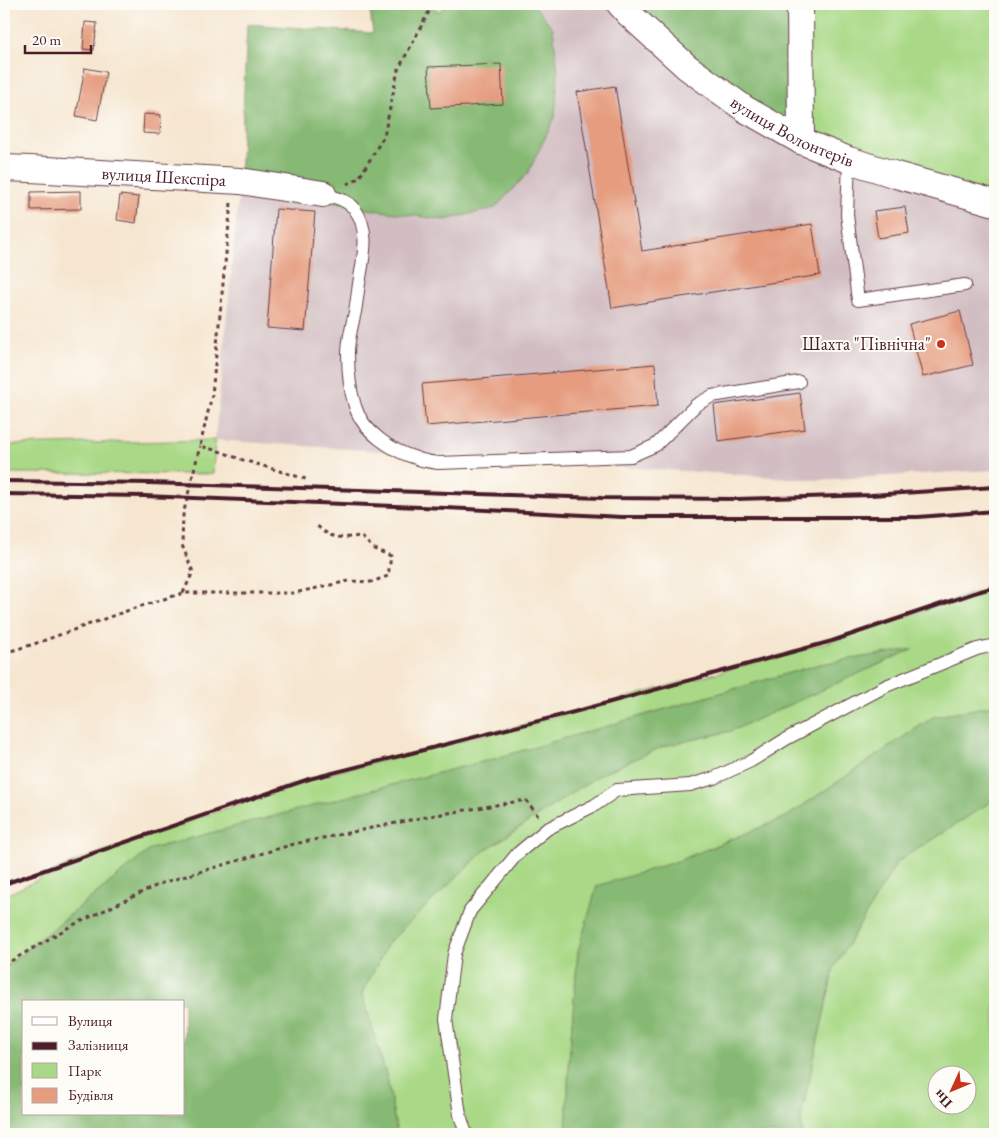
<svg xmlns="http://www.w3.org/2000/svg" width="999" height="1138" font-family="'EB Garamond',serif">
<style>
.industrial{fill:#d2bec2}
.green{fill:#a9d986;stroke:#7a7c58;fill-rule:evenodd}
.forest{fill:#86b973;stroke:#686c4f;fill-rule:evenodd}
.building{fill:#e59c7f}
.lines{fill:none;stroke-linecap:round;stroke-linejoin:round}
.service-casing{stroke:#643d44;stroke-width:14}
.minor-casing{stroke:#643d44;stroke-width:28}
.path{stroke:#643d44;stroke-width:3;stroke-dasharray:4 4;stroke-linecap:butt}
.service{stroke:#fff;stroke-width:12}
.minor{stroke:#fff;stroke-width:26}
.rail{stroke:#4a1f2b;stroke-width:4}
.poi-dot{fill:#c8321e;stroke:#fdfcf7;stroke-width:2}
.labels{text-anchor:middle;stroke-width:4;stroke-linejoin:round;paint-order:stroke}
.street-label{font-size:18px;fill:#4a1f2b;stroke:#fdfcf7}
.poi-label{font-size:18px;fill:#4a1f2b;stroke:#fdfcf7;text-anchor:end}
</style>
<rect width="100%" height="100%" fill="#fdfcf7"/>
<filter id="ink" filterUnits="userSpaceOnUse"><feTurbulence type="fractalNoise" baseFrequency=".02" numOctaves="2"/><feDisplacementMap in="SourceGraphic" scale="10" xChannelSelector="R" yChannelSelector="G"/><feConvolveMatrix kernelMatrix="1 2 1 2 8 2 1 2 1" color-interpolation-filters="sRGB"/></filter>
<filter id="wash" filterUnits="userSpaceOnUse"><feTurbulence type="fractalNoise" baseFrequency=".0096" numOctaves="4" result="noise"/><feDisplacementMap in="SourceGraphic" scale="20" xChannelSelector="R" yChannelSelector="G"/><feGaussianBlur stdDeviation="1.12" result="paint"/><feColorMatrix in="noise" values="0 0 0 0 0 0 0 0 0 0 0 0 0 0 0 0 0 1.4 0 .05"/><feComposite in="paint" operator="in"/></filter>
<g filter="url(#wash)">
<rect width="100%" height="100%" fill="#f6e6d0"/>
<path class="industrial" d="M 533,4 L 620,4 L 995,203 L 995,470 L 818,480 L 215,440 L 240,181 L 553,28 Z"/>
<g class="green">
<path d="M 800,4 L 995,4 L 995,203 L 801,141 Z"/>
<path d="M 215,440 L 213,474 L 4,473 L 4,445 Z"/>
<path d="M 995,587 L 995,705 L 933,717 L 786,817 L 678,861 L 597,887 L 578,951 L 569,1062 L 566,1134 L 397,1134 L 387,1078 L 362,993 L 389,942 L 484,851 L 601,774 L 664,746 L 731,731 L 911,650 L 820,664 L 497,758 L 368,791 L 151,849 L 4,968 L 4,896 L 79,860 L 309,779 L 574,712 L 832,641 L 974,593 Z"/>
<path d="M 995,799 L 995,1134 L 802,1134 L 801,1117 L 834,968 L 897,862 ZM 936,1076 L 966,1076 L 966,1106 L 936,1106 Z"/>
</g>
<g class="forest">
<path d="M 369,4 L 433,4 L 438,11 L 449,4 L 533,4 L 553,28 L 558,73 L 555,117 L 528,173 L 495,208 L 445,220 L 353,207 L 240,181 L 247,24 L 373,33 Z"/>
<path d="M 620,4 L 800,4 L 801,141 Z"/>
<path d="M 913,649 L 731,731 L 664,746 L 601,774 L 484,851 L 389,942 L 362,993 L 387,1078 L 397,1134 L 4,1134 L 4,969 L 151,849 L 368,791 L 497,758 L 820,664 ZM 24,1002 L 184,1002 L 184,1114 L 24,1114 Z"/>
<path d="M 995,705 L 995,799 L 897,862 L 834,968 L 801,1117 L 802,1134 L 566,1134 L 569,1062 L 578,951 L 597,886 L 678,861 L 786,817 L 933,717 Z"/>
</g>
<g id="blocks">
<g class="building">
<path d="M 85,22 L 97,23 L 94,50 L 83,49 Z"/>
<path d="M 501,64 L 503,104 L 431,108 L 428,67 Z"/>
<path d="M 85,68 L 106,72 L 97,120 L 76,116 Z"/>
<path d="M 615,86 L 642,251 L 812,224 L 820,275 L 612,308 L 577,92 Z"/>
<path d="M 144,114 L 161,115 L 160,134 L 143,133 Z"/>
<path d="M 81,191 L 81,209 L 31,210 L 31,192 Z"/>
<path d="M 120,195 L 139,197 L 136,223 L 117,220 Z"/>
<path d="M 905,207 L 909,233 L 878,238 L 874,211 Z"/>
<path d="M 276,209 L 315,212 L 305,331 L 267,328 Z"/>
<path d="M 960,311 L 973,365 L 923,377 L 909,324 Z"/>
<path d="M 655,364 L 658,406 L 426,426 L 422,384 Z"/>
<path d="M 800,393 L 805,429 L 718,441 L 714,405 Z"/>
</g>
</g>
</g>
<g filter="url(#ink)">
<use href="#blocks" fill-opacity="0" stroke="#643d44" stroke-width="1"/>
<g class="lines">
<defs>
<g id="service">
<path d="M 849,160 L 847,215 L 858,300 L 965,285"/>
<path d="M 323,194 C 333,197 346,199 354,208 C 370,229 364,254 360,278 C 358,289 357,300 355,312 C 352,325 348,339 348,353 C 348,369 350,391 355,406 C 362,431 392,451 416,458 C 423,461 431,462 438,463 L 631,456 L 656,445 L 696,405 L 712,396 L 799,382"/>
<path d="M 466,1134 L 460,1115 L 446,1019 L 454,954 L 470,911 L 517,854 L 547,829 L 595,805 L 617,790 L 690,785 L 714,778 L 751,761 L 786,739 L 886,686 L 977,649 L 995,645"/>
</g>
<g id="minor">
<path id="s1" d="M 620,4 L 630,15 L 687,67 L 745,109 L 801,141 L 849,160 L 896,175 L 995,203"/>
<path d="M 800,4 L 801,141"/>
<path id="s2" d="M 4,168 L 30,169 L 240,181 L 323,194"/>
</g>
</defs>
<use href="#service" class="service-casing"/>
<use href="#minor" class="minor-casing"/>
<g class="path">
<path d="M 347,184 L 359,178 L 384,136 L 398,70 L 433,4"/>
<path d="M 231,203 L 212,395 L 200,446 L 222,452 L 240,459 L 309,480"/>
<path d="M 183,593 L 193,572 L 182,545 L 183,515 L 200,446"/>
<path d="M 4,653 L 34,644 L 132,609 L 183,593 L 294,593 L 349,581 L 371,582 L 388,576 L 391,556 L 374,549 L 361,536 C 339,538 332,540 315,524"/>
<path d="M 4,965 L 71,926 L 162,883 L 294,844 L 430,816 L 526,800 L 538,816"/>
</g>
<use href="#service" class="service"/>
<use href="#minor" class="minor"/>
<g class="rail">
<path d="M 4,481 L 150,483 L 602,498 L 737,499 L 871,495 L 995,487"/>
<path d="M 4,494 L 144,496 L 446,508 L 622,517 L 918,517 L 995,511"/>
<path d="M 4,884 L 309,779 L 574,712 L 832,641 L 974,593 L 995,587"/>
</g>
</g>
</g>
<circle class="poi-dot" cx="941" cy="344" r="5"/>
<g class="labels">
<g class="street-label">
<text dy="6" stroke="none"><textPath href="#s1" startOffset="216">вулиця Волонтерів</textPath></text>
<text dy="6" stroke="none"><textPath href="#s2" startOffset="160">вулиця Шекспіра</textPath></text>
</g>
<g class="poi-label">
<text x="931" y="350">Шахта "Північна"</text>
</g>
</g>
<rect width="999" height="1138" fill="none" stroke="#fdfcf7" stroke-width="20"/>
<rect x="22" y="1000" width="162" height="115" fill="#fdfcf7" stroke="#b5a4a5"/>
<rect x="32" y="1017" width="25" height="8" fill="#ffffff" stroke="#b5a4a5"/>
<text x="68" y="1026" font-size="15" fill="#4a1f2b">Вулиця</text>
<rect x="32" y="1042" width="25" height="8" fill="#4a1f2b" stroke="#b5a4a5"/>
<text x="68" y="1050" font-size="15" fill="#4a1f2b">Залізниця</text>
<rect x="32" y="1063" width="25" height="15" fill="#a9d986" stroke="#b5a4a5"/>
<text x="68" y="1076" font-size="15" fill="#4a1f2b">Парк</text>
<rect x="32" y="1088" width="25" height="15" fill="#e59c7f" stroke="#b5a4a5"/>
<text x="68" y="1100" font-size="15" fill="#4a1f2b">Будівля</text>
<g transform="translate(952 1090) rotate(226)"><circle r="24" fill="#fdfcf7" stroke="#b5a4a5"/>
<path d="M0-4L9 19L0 12L-9 19Z" fill="#c8321e"/>
<text y="-8" font-size="14" font-weight="bold" text-anchor="middle" fill="#4a1f2b">Пн</text>
</g>
<path d="M25 45v8h66v-8" fill="none" stroke="#4a1f2b" stroke-width="2.5"/>
<text x="32" y="45" font-size="15" fill="#4a1f2b" stroke="#fdfcf7" stroke-width="4" paint-order="stroke">20 m</text>
</svg>
